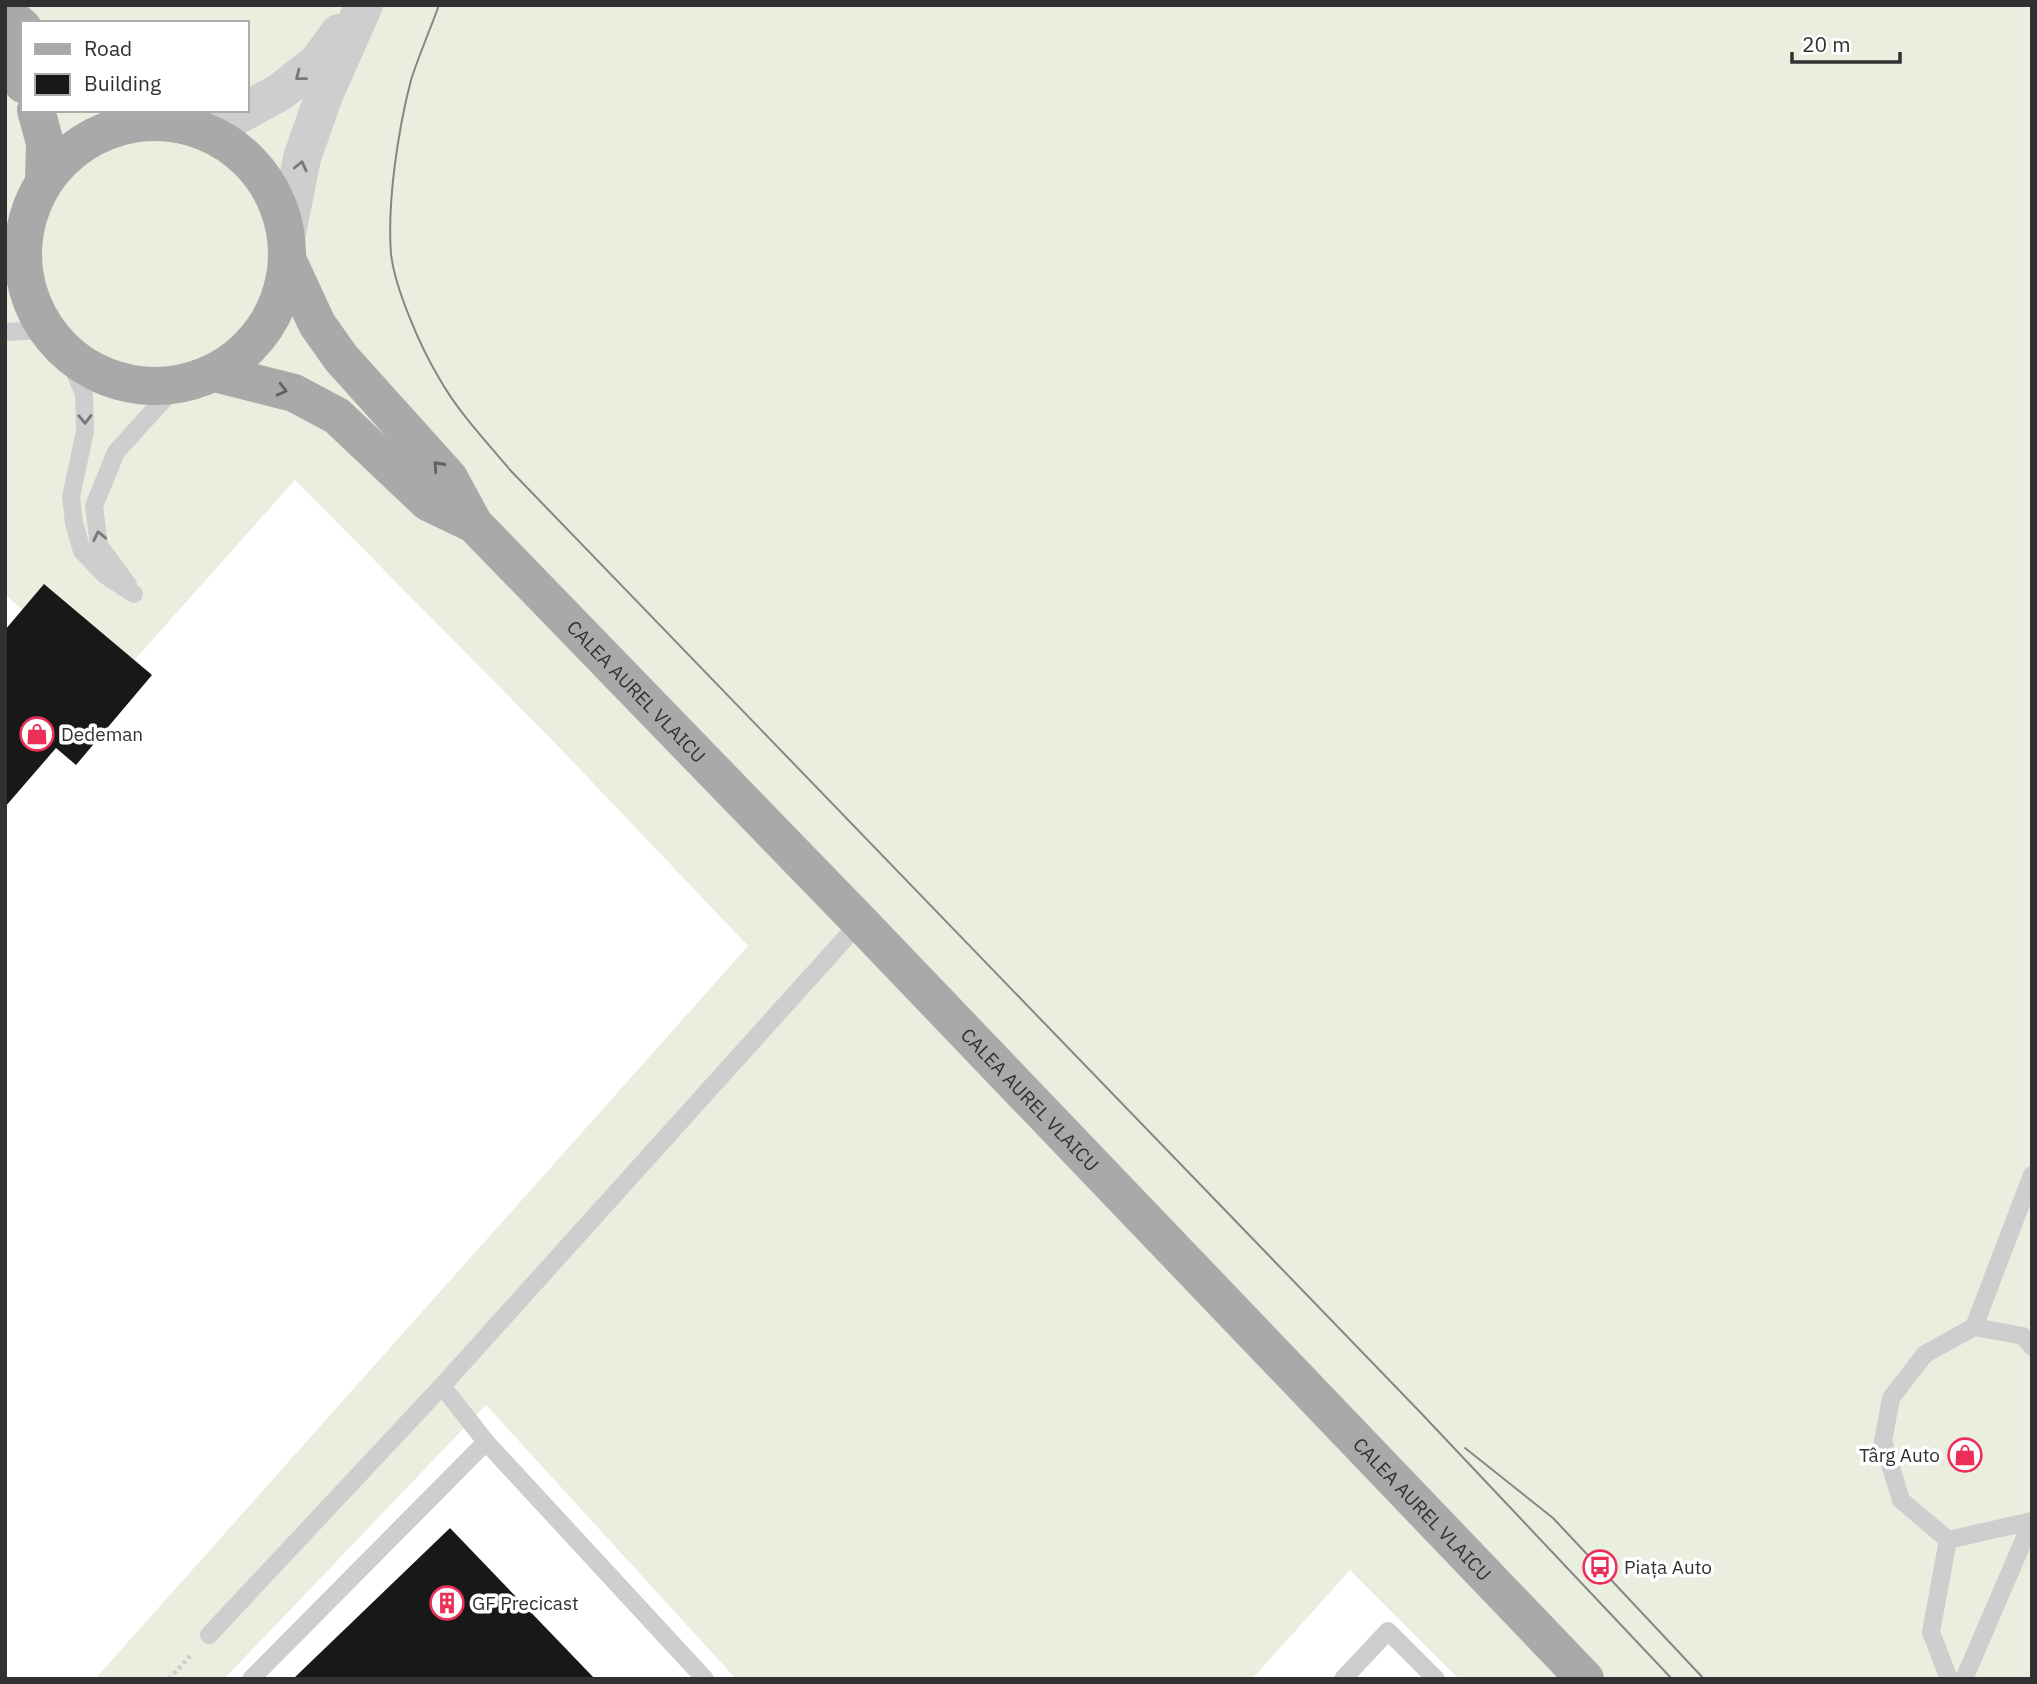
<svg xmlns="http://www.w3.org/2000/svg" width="2037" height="1684" font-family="'IBM Plex Sans',sans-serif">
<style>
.grass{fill:#e9eede;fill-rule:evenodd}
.building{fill:#181818}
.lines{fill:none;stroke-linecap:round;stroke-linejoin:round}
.path{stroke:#cecece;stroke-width:4.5;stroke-dasharray:3.5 3.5;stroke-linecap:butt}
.service{stroke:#cecece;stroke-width:18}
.tertiary{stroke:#cecece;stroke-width:38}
.primary{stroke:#a9a9a9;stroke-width:38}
.tram{stroke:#868686;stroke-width:2}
.oneway{stroke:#787878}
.oneway2{stroke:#616161}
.labels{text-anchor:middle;stroke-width:7;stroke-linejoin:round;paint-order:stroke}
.street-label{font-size:19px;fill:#313131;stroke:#fff}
.poi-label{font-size:19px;fill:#313131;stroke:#fff;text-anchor:start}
</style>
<rect width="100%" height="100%" fill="#fff"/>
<path class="grass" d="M 5,5 L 2032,5 L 2032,1679 L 1459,1679 L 1350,1570 L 1252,1679 L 736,1679 L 486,1405 L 224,1679 L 95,1679 L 748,946 L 556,744 L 295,480 L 112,685 L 5,595 ZM 23,23 L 247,23 L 247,110 L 23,110 Z"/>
<g class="building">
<path d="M 44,584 L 152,675 L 76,765 L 56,748 L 5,807 L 5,630 Z"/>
<path d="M 450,1528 L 595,1679 L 293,1679 Z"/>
</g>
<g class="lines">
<path class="path" d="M 169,1679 L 192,1654"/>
<g class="service">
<path d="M 5,259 L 25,224"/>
<path d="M 5,332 L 46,330"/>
<path d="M 67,354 L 84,394 L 85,431 L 71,497 L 74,523 L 82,551 L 105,575 L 134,594"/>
<path d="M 128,585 L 99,545 L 94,506 L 116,452 L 176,386"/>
<path d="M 1974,1327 L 2032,1175"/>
<path d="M 2032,1347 L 2023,1336 L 1974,1327 L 1925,1354 L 1891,1398 L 1883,1441 L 1901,1500 L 1948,1540 L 2032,1521"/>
<path d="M 442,1386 L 486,1442 L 705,1679"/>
<path d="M 1948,1540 L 1931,1632 L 1949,1679"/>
<path d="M 209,1635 L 442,1386 L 860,922"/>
<path d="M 251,1679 L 486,1442"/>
<path d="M 1343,1679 L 1388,1631 L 1436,1679"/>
<path d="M 1964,1679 L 2032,1521"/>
</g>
<g class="tertiary">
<path d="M 174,123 L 240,114 L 280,92 L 318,62 L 339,33"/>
<path d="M 287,233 L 302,158 L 324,95 L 364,5"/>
</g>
<g class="primary">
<path d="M 5,12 L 23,28"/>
<path d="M 5,50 L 23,84"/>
<path d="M 36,110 L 45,143 L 44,181"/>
<circle cx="155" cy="254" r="132"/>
<path id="s1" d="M 288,261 L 317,324 L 341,358 L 449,478 L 474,524 L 860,922 L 1585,1679"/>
<path d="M 215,373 L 294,393 L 337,416 L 428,502 L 474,524"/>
</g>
<g class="tram">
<path d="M 439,5 C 430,30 419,55 411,80 C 398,130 387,203 391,254 C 395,289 421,348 439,378 C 458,412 486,441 511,471 L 1420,1412 L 1672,1679"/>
<path d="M 1465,1448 L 1553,1518 L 1704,1679"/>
</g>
</g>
<defs><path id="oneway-chevron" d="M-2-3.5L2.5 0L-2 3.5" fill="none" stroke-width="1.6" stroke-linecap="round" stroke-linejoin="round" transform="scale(1.75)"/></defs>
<g class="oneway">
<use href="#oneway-chevron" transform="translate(300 76) rotate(142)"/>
<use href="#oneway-chevron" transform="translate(301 166) rotate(-77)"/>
<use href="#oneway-chevron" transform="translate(85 419) rotate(89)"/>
<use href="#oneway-chevron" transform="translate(99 536) rotate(-102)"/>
</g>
<g class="oneway2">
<use href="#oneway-chevron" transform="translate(282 390) rotate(14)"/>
<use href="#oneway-chevron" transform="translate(438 466) rotate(-132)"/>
</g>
<defs>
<symbol id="shop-ring" viewBox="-11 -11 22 22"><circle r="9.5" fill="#fff" stroke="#eb2f57" stroke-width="1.5"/><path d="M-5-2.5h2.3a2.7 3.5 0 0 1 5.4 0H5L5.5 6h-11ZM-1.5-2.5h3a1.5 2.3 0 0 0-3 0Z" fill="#eb2f57"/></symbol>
<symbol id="bus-ring" viewBox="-11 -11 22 22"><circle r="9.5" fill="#fff" stroke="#eb2f57" stroke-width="1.5"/><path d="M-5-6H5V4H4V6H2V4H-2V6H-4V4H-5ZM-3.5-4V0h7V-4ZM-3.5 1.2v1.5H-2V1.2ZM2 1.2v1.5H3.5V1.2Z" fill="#eb2f57"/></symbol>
<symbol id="building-ring" viewBox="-11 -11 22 22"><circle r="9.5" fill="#fff" stroke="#eb2f57" stroke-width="1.5"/><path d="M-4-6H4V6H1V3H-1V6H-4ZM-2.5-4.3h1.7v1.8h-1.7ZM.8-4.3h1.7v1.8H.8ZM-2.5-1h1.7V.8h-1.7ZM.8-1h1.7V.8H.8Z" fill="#eb2f57"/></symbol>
</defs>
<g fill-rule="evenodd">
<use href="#shop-ring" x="18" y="715" width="38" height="38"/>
<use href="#shop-ring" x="1946" y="1436" width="38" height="38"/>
<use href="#bus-ring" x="1581" y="1548" width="38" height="38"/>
<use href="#building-ring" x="428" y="1584" width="38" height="38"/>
</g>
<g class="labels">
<g class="street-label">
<text dy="7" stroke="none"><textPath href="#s1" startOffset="558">CALEA AUREL VLAICU</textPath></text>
<text dy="7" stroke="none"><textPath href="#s1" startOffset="1125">CALEA AUREL VLAICU</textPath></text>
<text dy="7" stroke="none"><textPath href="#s1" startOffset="1692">CALEA AUREL VLAICU</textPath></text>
</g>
<g class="poi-label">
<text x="61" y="741">Dedeman</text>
<text x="1940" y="1462" text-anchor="end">Târg Auto</text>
<text x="1624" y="1574">Piața Auto</text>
<text x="472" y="1610">GF Precicast</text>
</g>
</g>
<rect width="2037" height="1684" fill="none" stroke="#313131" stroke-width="14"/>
<rect x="21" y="21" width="228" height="91" fill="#ffffff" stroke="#adadad" stroke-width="2"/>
<rect x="35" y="44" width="35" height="10" fill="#a9a9a9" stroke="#adadad" stroke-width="2"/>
<text x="84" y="56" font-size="21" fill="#313131">Road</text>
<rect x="35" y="74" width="35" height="21" fill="#181818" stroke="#adadad" stroke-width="2"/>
<text x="84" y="91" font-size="21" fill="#313131">Building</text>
<path d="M1792 52v10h108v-10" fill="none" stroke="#313131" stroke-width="3.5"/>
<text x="1802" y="52" font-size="21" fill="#313131" stroke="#ffffff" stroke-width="5" paint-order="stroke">20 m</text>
</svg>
